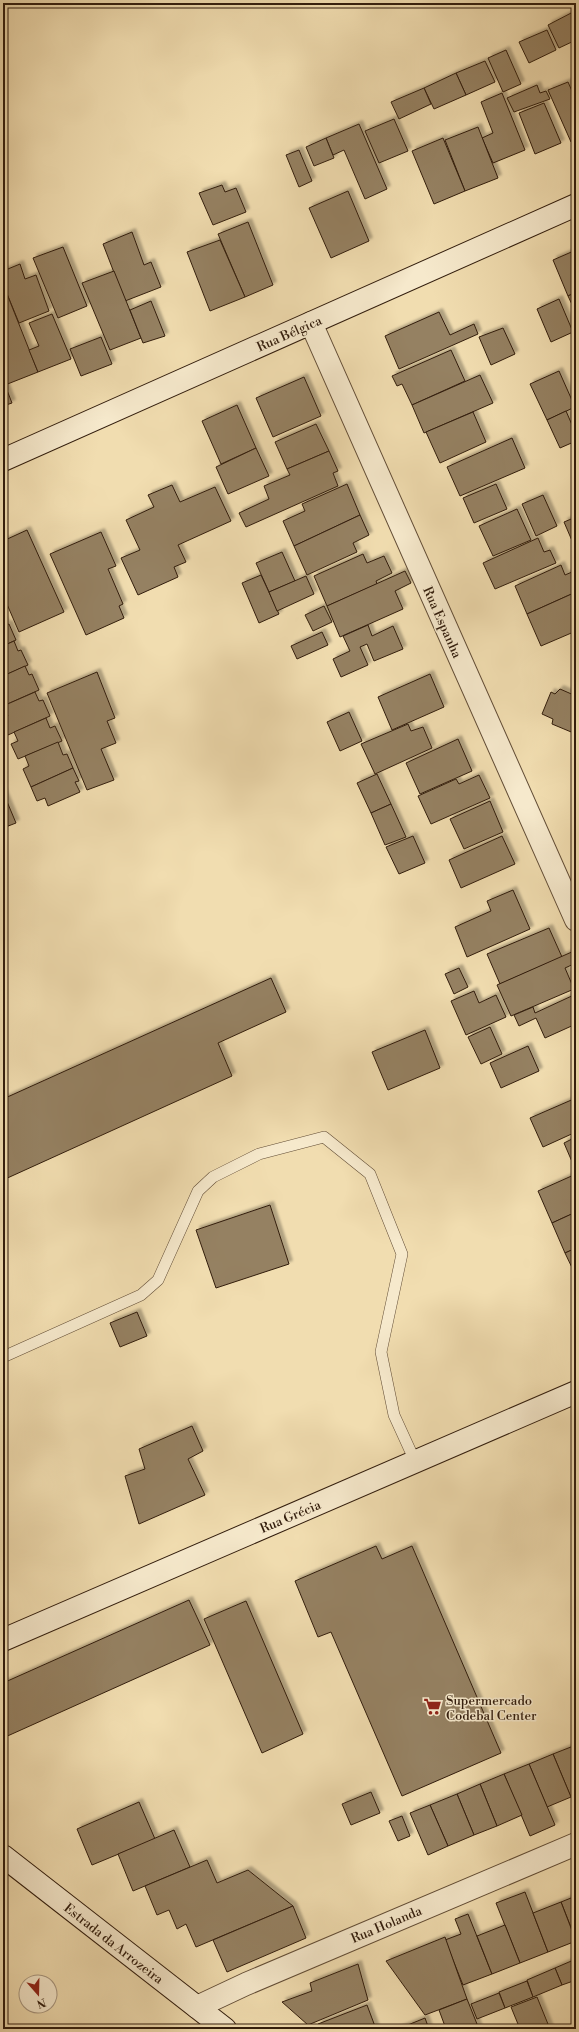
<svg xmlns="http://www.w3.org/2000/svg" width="579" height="2032" font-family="'Libre Bodoni',serif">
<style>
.building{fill:#958162;stroke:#321d0d;filter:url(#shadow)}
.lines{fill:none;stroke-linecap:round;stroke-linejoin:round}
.lane-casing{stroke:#624d36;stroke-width:12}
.street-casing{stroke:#624d36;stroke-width:24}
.secondary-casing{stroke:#321d0d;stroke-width:24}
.lane{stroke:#f6e9cc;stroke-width:11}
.street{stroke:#f6e9cc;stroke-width:22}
.secondary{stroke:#f6e9cc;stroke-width:22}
.labels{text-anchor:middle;stroke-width:3;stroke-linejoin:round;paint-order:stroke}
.street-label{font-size:13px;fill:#321d0d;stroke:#f6e9cc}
.poi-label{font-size:13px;fill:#321d0d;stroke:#f6e9cc;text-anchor:start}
</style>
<defs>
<filter id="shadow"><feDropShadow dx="3.5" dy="-3.5" stdDeviation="1" flood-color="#0004"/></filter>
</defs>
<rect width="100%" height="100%" fill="#f1ddb0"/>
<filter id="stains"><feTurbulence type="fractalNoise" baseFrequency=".005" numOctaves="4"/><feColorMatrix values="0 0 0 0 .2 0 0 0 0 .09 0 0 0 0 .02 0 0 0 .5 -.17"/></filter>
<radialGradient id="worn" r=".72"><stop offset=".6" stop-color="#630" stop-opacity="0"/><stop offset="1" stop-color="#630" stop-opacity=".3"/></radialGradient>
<g class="building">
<path d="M 575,11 L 576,40 L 559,48 L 548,25 Z"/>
<path d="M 547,30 L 556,50 L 529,63 L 519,42 Z"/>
<path d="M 506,50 L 521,84 L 503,92 L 488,58 Z"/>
<path d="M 485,61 L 495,82 L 466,95 L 456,73 Z"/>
<path d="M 456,73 L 466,95 L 434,109 L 424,88 Z"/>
<path d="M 568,82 L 576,100 L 576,140 L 571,142 L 548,90 Z"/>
<path d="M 537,85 L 540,93 L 546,91 L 550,99 L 514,112 L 507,98 Z"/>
<path d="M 424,88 L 431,104 L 399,119 L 391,102 Z"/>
<path d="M 502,93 L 525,150 L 493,163 L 482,138 L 493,133 L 481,102 Z"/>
<path d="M 544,103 L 561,143 L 535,154 L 519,113 Z"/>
<path d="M 394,119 L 408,151 L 379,163 L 365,131 Z"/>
<path d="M 359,124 L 387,189 L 365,199 L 344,150 L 333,155 L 326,138 Z"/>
<path d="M 478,127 L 498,178 L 465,191 L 445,140 Z"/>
<path d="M 326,138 L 334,158 L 314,166 L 306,147 Z"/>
<path d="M 443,138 L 465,191 L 434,204 L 412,151 Z"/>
<path d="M 299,150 L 312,181 L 299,187 L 286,155 Z"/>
<path d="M 222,185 L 225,192 L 236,188 L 246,212 L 213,225 L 199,193 Z"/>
<path d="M 348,191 L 369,241 L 331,258 L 309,208 Z"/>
<path d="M 248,222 L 273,285 L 245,297 L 218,234 Z"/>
<path d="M 132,232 L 144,265 L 151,262 L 161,287 L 125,301 L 103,244 Z"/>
<path d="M 220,240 L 245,297 L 210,311 L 187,252 Z"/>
<path d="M 63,247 L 87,306 L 58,318 L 33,258 Z"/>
<path d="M 576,250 L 576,292 L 568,296 L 553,260 Z"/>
<path d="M 20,264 L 25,279 L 36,275 L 49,311 L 19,323 L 3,284 L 3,271 Z"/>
<path d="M 114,271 L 141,338 L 110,350 L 82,283 Z"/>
<path d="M 3,284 L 38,372 L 5,385 L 3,380 Z"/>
<path d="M 576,292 L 576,313 L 568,296 Z"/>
<path d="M 559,299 L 573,332 L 551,342 L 537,309 Z"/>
<path d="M 151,301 L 165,336 L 143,343 L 130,310 Z"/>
<path d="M 439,312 L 450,335 L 474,324 L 478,334 L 399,369 L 385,336 Z"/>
<path d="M 52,314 L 71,359 L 38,372 L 29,350 L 39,346 L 29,323 Z"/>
<path d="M 503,328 L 515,354 L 491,365 L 479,337 Z"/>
<path d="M 101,337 L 112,364 L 81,376 L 70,349 Z"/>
<path d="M 451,350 L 465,381 L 412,405 L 402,384 L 397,386 L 392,376 Z"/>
<path d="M 559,371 L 575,407 L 547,420 L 530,384 Z"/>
<path d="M 480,375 L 493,403 L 424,433 L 412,405 Z"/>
<path d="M 304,377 L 321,416 L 273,437 L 256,398 Z"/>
<path d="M 3,380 L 12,403 L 3,406 Z"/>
<path d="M 237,405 L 256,448 L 221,464 L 202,421 Z"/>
<path d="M 566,411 L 576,434 L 576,441 L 560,448 L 547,420 Z"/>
<path d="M 473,412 L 486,442 L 440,463 L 426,432 Z"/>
<path d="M 316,424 L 329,451 L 287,469 L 275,442 Z"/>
<path d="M 512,438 L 525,468 L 460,496 L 447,467 Z"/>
<path d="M 256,448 L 269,476 L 228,494 L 216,467 Z"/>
<path d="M 329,451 L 338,471 L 333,473 L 338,486 L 246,527 L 239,513 L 269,499 L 264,486 L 290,475 L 287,469 Z"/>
<path d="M 347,484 L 360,515 L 294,546 L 283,521 L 305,511 L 302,504 Z"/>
<path d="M 496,484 L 507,509 L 474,523 L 463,498 Z"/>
<path d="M 172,485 L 180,502 L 215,487 L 231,521 L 178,545 L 186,562 L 174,567 L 178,577 L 138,595 L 121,558 L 140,550 L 126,520 L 154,507 L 148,495 Z"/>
<path d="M 543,495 L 557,526 L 536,536 L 522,504 Z"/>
<path d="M 517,509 L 531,540 L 493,556 L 479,526 Z"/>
<path d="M 360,515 L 369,535 L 353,543 L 357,552 L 307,575 L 294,546 Z"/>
<path d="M 576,517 L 576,550 L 564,522 Z"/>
<path d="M 27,530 L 64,612 L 19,632 L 3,595 L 3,541 Z"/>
<path d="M 101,532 L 116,566 L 108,569 L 123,604 L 119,606 L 124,618 L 86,635 L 50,554 Z"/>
<path d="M 538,538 L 544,552 L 550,550 L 556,563 L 495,589 L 483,563 Z"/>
<path d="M 282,552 L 295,581 L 269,592 L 256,563 Z"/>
<path d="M 363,554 L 367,563 L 384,556 L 392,573 L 376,581 L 377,584 L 327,606 L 314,576 Z"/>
<path d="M 561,565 L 565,575 L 572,572 L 576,582 L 576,592 L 527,614 L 515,586 Z"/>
<path d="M 405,571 L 411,583 L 395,591 L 403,609 L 340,637 L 327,606 Z"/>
<path d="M 261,575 L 279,614 L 259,623 L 242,583 Z"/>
<path d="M 306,576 L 314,594 L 277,611 L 269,592 Z"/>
<path d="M 576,592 L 576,631 L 541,646 L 527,614 Z"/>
<path d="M 324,606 L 332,622 L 313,631 L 305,615 Z"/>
<path d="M 3,618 L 6,625 L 9,624 L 16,640 L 3,646 Z"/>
<path d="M 368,625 L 372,636 L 393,626 L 403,649 L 374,661 L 367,644 L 360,647 L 368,665 L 341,677 L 333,659 L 350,651 L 343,636 Z"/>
<path d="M 322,632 L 328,645 L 297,659 L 291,646 Z"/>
<path d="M 14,641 L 18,651 L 21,650 L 28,665 L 3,676 L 3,646 Z"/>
<path d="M 25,666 L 29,675 L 32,674 L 39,690 L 3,706 L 3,676 Z"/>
<path d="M 97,672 L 115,718 L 107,721 L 116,743 L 101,749 L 114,780 L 87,790 L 47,693 Z"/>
<path d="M 430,674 L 444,707 L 392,730 L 378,697 Z"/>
<path d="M 560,689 L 576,696 L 576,734 L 552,724 L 553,719 L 542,714 L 551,692 L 555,694 Z"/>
<path d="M 35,692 L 39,701 L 43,700 L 50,716 L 8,735 L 3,723 L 3,718 L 8,716 L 3,706 Z"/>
<path d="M 349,712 L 362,741 L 340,751 L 327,722 Z"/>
<path d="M 46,718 L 50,728 L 55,726 L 62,741 L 18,759 L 11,744 L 18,741 L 14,732 Z"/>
<path d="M 408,724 L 411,731 L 423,727 L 432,748 L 375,774 L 361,744 Z"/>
<path d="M 458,739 L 472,771 L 420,794 L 406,763 Z"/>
<path d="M 58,742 L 63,755 L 67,754 L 73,768 L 31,787 L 23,769 L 29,766 L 25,756 Z"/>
<path d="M 73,768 L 79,781 L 75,782 L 80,792 L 48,806 L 45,798 L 37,801 L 31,787 Z"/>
<path d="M 377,774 L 391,804 L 371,813 L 357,783 Z"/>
<path d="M 479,775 L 490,798 L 431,824 L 418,796 L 456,779 L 459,784 Z"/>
<path d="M 3,792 L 16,823 L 3,828 Z"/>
<path d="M 490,801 L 503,832 L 464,849 L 450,819 Z"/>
<path d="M 391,804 L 406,837 L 385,845 L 371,813 Z"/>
<path d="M 413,836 L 425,863 L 399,874 L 386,847 Z"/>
<path d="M 502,836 L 515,864 L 461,888 L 449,860 Z"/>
<path d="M 513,890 L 530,929 L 467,957 L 455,927 L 491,911 L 487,901 Z"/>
<path d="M 549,928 L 562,957 L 500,984 L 487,954 Z"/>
<path d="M 574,951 L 576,963 L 565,968 L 574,989 L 511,1016 L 497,985 Z"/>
<path d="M 459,968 L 468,987 L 454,994 L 445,974 Z"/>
<path d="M 271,978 L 286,1012 L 218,1043 L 232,1076 L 3,1180 L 3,1099 Z"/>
<path d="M 474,991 L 479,1003 L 496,995 L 506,1017 L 466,1035 L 451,1001 Z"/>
<path d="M 576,994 L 576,1024 L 545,1038 L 536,1018 L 519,1026 L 514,1015 L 533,1007 L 535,1013 Z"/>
<path d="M 490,1027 L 502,1054 L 481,1064 L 468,1037 Z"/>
<path d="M 425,1030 L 440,1068 L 388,1090 L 372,1052 Z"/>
<path d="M 528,1046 L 539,1071 L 501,1088 L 490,1063 Z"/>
<path d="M 576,1098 L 576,1132 L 543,1147 L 530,1118 Z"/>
<path d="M 576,1137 L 576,1171 L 564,1143 Z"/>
<path d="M 576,1174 L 576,1191 L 574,1193 L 576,1198 L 576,1212 L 552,1223 L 538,1191 Z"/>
<path d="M 270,1205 L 289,1264 L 216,1288 L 196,1230 Z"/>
<path d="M 576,1212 L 576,1248 L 565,1253 L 552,1223 Z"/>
<path d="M 576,1248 L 576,1276 L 565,1253 Z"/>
<path d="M 137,1312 L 147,1336 L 120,1347 L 110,1323 Z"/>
<path d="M 192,1426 L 203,1451 L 188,1459 L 205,1495 L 139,1524 L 125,1476 L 145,1469 L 139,1449 Z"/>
<path d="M 376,1546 L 382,1559 L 412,1546 L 501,1753 L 402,1796 L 331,1632 L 318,1637 L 295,1581 Z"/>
<path d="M 189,1600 L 210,1645 L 3,1738 L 3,1683 Z"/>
<path d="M 246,1601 L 303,1734 L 262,1753 L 204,1619 Z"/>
<path d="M 576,1745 L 576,1800 L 573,1802 L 553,1754 Z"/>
<path d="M 553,1754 L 571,1797 L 547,1807 L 529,1764 Z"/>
<path d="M 529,1764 L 555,1825 L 530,1836 L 504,1774 Z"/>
<path d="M 504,1774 L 522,1815 L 497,1826 L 480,1784 Z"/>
<path d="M 480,1784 L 497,1826 L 474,1835 L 457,1794 Z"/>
<path d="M 371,1792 L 380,1813 L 351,1825 L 342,1804 Z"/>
<path d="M 457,1794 L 474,1835 L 448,1846 L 430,1805 Z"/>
<path d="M 139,1802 L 155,1839 L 92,1865 L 77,1829 Z"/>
<path d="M 430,1805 L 448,1846 L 428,1855 L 410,1813 Z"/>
<path d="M 402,1816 L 410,1836 L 398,1841 L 389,1821 Z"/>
<path d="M 174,1830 L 190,1867 L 133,1891 L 118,1854 Z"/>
<path d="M 207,1860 L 217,1883 L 248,1870 L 293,1906 L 196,1947 L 186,1924 L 177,1929 L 169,1910 L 157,1915 L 145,1886 Z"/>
<path d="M 525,1892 L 548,1952 L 520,1963 L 496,1903 Z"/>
<path d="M 576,1896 L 576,1940 L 561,1902 Z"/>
<path d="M 561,1902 L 576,1941 L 548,1952 L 533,1913 Z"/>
<path d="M 293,1906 L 306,1938 L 227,1972 L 213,1940 Z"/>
<path d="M 468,1914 L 492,1974 L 463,1985 L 445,1940 L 461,1934 L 455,1919 Z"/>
<path d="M 505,1925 L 520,1963 L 492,1974 L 477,1936 Z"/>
<path d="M 445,1937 L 467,1999 L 425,2015 L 386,1961 Z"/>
<path d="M 576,1959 L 576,1980 L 562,1985 L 555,1968 Z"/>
<path d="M 358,1964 L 368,2000 L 308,2025 L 282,2002 L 312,1991 L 310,1983 Z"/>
<path d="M 555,1968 L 562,1985 L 533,1997 L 527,1980 Z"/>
<path d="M 527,1981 L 533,1997 L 505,2008 L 499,1992 Z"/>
<path d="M 499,1993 L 505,2008 L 477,2019 L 471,2004 Z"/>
<path d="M 537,1997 L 550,2029 L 520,2029 L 511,2007 Z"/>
<path d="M 467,1999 L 479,2029 L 446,2029 L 439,2010 Z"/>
<path d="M 367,2005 L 376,2029 L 322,2029 L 318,2024 Z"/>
<path d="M 425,2018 L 429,2029 L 398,2029 Z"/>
</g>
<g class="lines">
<defs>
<path id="lane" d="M 3,1357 L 141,1295 L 158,1280 L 198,1191 L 213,1177 L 259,1154 L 324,1137 L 370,1174 L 402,1254 L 381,1352 L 394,1415 L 415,1461"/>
<g id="street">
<path d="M 311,323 L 576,920"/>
<path d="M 197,2007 L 246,1984 L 576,1844"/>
</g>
<g id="secondary">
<path d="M 3,460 L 576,205"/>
<path d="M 3,1640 L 576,1392"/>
<path d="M 3,1856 L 225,2029"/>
</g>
</defs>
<use href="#lane" class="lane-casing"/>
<use href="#street" class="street-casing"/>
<use href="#secondary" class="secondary-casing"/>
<use href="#lane" class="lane"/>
<use href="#street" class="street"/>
<use href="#secondary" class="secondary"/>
</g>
<defs>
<symbol id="supermarket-bare" viewBox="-9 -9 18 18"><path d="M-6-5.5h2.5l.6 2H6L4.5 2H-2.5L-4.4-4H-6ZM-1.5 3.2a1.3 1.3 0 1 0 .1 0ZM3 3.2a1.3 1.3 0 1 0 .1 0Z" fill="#8f2418" stroke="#f6e9cc" stroke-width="2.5" paint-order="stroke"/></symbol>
</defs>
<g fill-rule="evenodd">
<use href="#supermarket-bare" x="420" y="1694" width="25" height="25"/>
</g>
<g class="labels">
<g class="street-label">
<text transform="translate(289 333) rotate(-24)" y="5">Rua Bélgica</text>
<text transform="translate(443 622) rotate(66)" y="5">Rua Espanha</text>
<text transform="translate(290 1516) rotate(-23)" y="5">Rua Grécia</text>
<text transform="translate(386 1924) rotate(-23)" y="5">Rua Holanda</text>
<text transform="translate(114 1943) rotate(38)" y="5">Estrada da Arrozeira</text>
</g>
<g class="poi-label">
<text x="446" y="1705">Supermercado<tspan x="446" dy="15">Codebal Center</tspan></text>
</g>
</g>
<rect width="579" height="2032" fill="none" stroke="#f1ddb0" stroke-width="16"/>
<rect x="4" y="4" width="571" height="2024" fill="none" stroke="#321d0d" stroke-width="2"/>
<rect x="8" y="8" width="563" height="2016" fill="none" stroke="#321d0d"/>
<g transform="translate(38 1994) rotate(160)"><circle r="19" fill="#f6e9cc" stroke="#a89780"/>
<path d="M0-3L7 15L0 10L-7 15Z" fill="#8f2418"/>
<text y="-6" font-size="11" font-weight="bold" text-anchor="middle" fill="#321d0d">N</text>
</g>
<rect width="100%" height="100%" filter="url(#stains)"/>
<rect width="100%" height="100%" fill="url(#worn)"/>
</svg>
